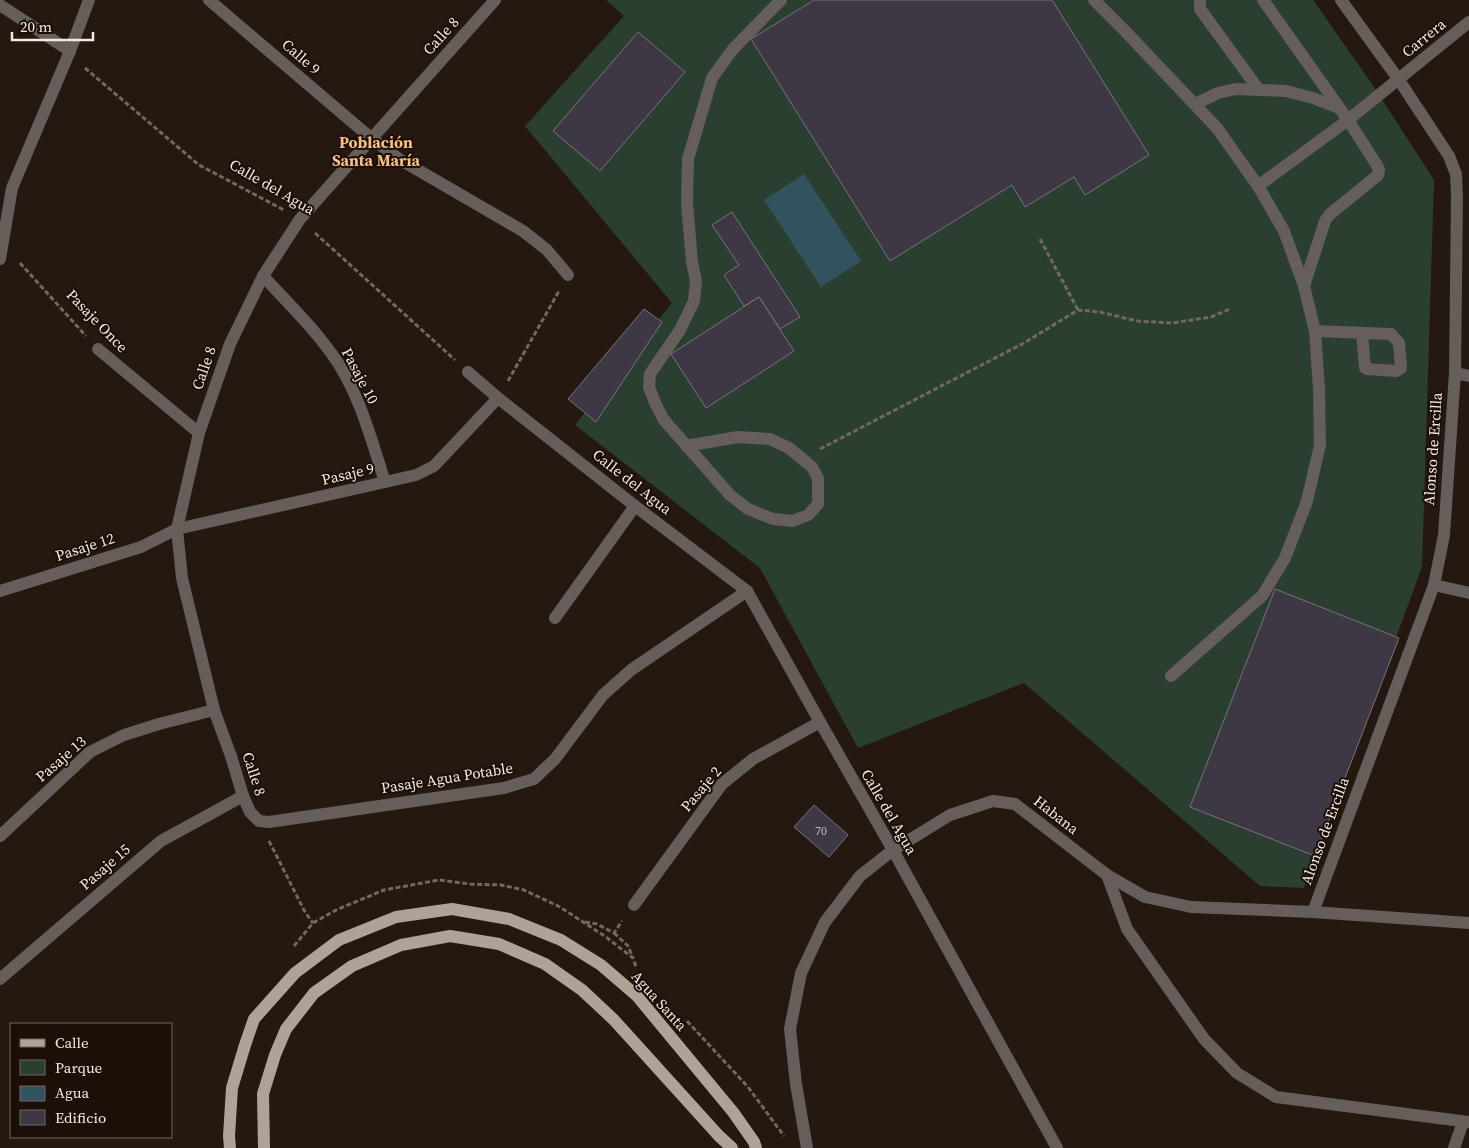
<svg xmlns="http://www.w3.org/2000/svg" width="1469" height="1148" font-family="'Source Serif 4',serif">
<style>
.green{fill:#2b3f31}
.water{fill:#32535e}
.building{fill:#3e3744;stroke:#797180}
.lines{fill:none;stroke-linecap:round;stroke-linejoin:round}
.path{stroke:#736761;stroke-width:3;stroke-dasharray:5 2.5;stroke-linecap:butt}
.minor{stroke:#655e5a;stroke-width:12}
.major{stroke:#b0a299;stroke-width:12}
.labels{text-anchor:middle;stroke-width:4;stroke-linejoin:round;paint-order:stroke}
.number-label{font-size:12px;fill:#c6bdbd}
.street-label{font-size:15px;fill:#f3eae5;stroke:#1b0f08}
.neighbourhood-label{font-size:16px;font-weight:bold;fill:#f8bf84;stroke:#1b0f08}
</style>
<rect width="100%" height="100%" fill="#251811"/>
<path class="green" d="M 606,0 L 1313,0 L 1370,81 L 1434,180 L 1422,567 L 1304,888 L 1260,886 L 1024,683 L 858,748 L 760,568 L 575,425 L 672,303 L 525,126 L 624,16 Z"/>
<path class="water" d="M 804,174 L 861,261 L 821,287 L 764,200 Z"/>
<g class="building">
<path d="M 814,0 L 1052,0 L 1149,155 L 1085,195 L 1074,177 L 1025,207 L 1012,185 L 890,261 L 751,39 Z"/>
<path d="M 638,32 L 685,72 L 600,171 L 553,131 Z"/>
<path d="M 732,212 L 800,317 L 780,329 L 759,297 L 744,306 L 724,275 L 739,265 L 712,225 Z"/>
<path d="M 759,297 L 794,351 L 706,408 L 671,354 Z"/>
<path d="M 644,309 L 662,322 L 596,422 L 568,399 Z"/>
<path d="M 1275,589 L 1399,638 L 1315,856 L 1190,807 Z"/>
<path d="M 814,805 L 848,835 L 829,857 L 794,827 Z"/>
</g>
<g class="lines">
<g class="path">
<path d="M 85,68 L 199,165 L 284,210"/>
<path d="M 315,233 L 455,360"/>
<path d="M 1040,239 L 1078,310"/>
<path d="M 20,263 L 86,336"/>
<path d="M 508,381 L 559,291"/>
<path d="M 820,449 L 1024,343 L 1078,310 L 1100,312 L 1137,321 L 1172,323 L 1211,317 L 1230,309"/>
<path d="M 269,841 L 305,912 L 313,923"/>
<path d="M 585,922 L 597,924 L 614,933 L 622,921"/>
<path d="M 614,933 L 628,946 L 633,958"/>
<path d="M 294,946 L 313,923 L 336,910 L 384,890 L 439,880 L 470,884 L 501,885 L 524,890 L 560,907 L 606,937 L 633,958 L 636,967"/>
<path d="M 687,1021 L 748,1087 L 784,1136"/>
</g>
<g class="minor">
<path d="M 209,0 L 371,138 L 399,159 L 523,231 L 547,250 L 568,275"/>
<path d="M 495,0 L 300,219 L 263,276 L 230,344 L 199,433 L 177,529 L 182,578 L 214,710 L 231,756 L 243,796 L 250,812 L 259,821 L 269,822 L 504,788 L 534,779 L 555,759 L 603,695 L 631,670 L 747,591"/>
<path d="M 1094,0 L 1126,32 L 1217,128 L 1258,186 L 1284,231 L 1304,286 L 1315,331 L 1319,389 L 1320,445 L 1307,501 L 1285,558 L 1262,596 L 1171,676"/>
<path d="M 1200,0 L 1200,9 L 1259,90"/>
<path d="M 1263,0 L 1348,120 L 1378,167 L 1379,170 L 1378,175 L 1329,215 L 1325,221 L 1304,286"/>
<path d="M 0,5 L 70,51"/>
<path d="M 1195,104 L 1218,93 L 1236,89 L 1286,91 L 1313,98 L 1339,108"/>
<path d="M 1258,186 L 1348,120 L 1469,22"/>
<path d="M 0,259 L 12,188 L 70,51 L 89,0"/>
<path d="M 263,276 C 289,304 317,331 338,363 C 361,399 372,442 385,482"/>
<path d="M 1315,331 L 1391,334 L 1399,343 L 1401,368 L 1396,371 L 1367,369 L 1365,368 L 1362,333"/>
<path d="M 98,349 L 199,433"/>
<path d="M 468,372 L 498,398 L 635,506 L 747,591 L 820,722 L 893,850 L 1057,1148"/>
<path d="M 1455,373 L 1469,376"/>
<path d="M 686,446 L 738,437 L 770,439 L 789,448 L 812,467 L 818,478 L 818,504 L 808,515 L 793,521 L 773,519 L 748,509 L 730,495 L 664,420 L 656,405 L 649,387 L 650,374 L 680,330 L 694,301 L 696,281 L 692,262 L 687,203 L 688,159 L 712,78 L 733,49 L 781,0"/>
<path d="M 1434,585 L 1469,593"/>
<path d="M 0,591 L 141,547 L 177,529 L 416,475 L 434,466 L 498,398"/>
<path d="M 555,618 L 635,506"/>
<path d="M 0,836 L 90,752 L 124,735 L 159,724 L 214,710"/>
<path d="M 1107,875 L 1127,929 L 1204,1039 L 1237,1073 L 1276,1097 L 1469,1122"/>
<path d="M 634,905 L 722,784 L 753,759 L 820,722"/>
<path d="M 1313,912 L 1434,585 L 1444,535 L 1455,373 L 1457,196 L 1456,174 L 1449,156 L 1399,80 L 1341,0"/>
<path d="M 0,979 L 161,841 L 243,796"/>
<path d="M 807,1148 L 796,1084 L 790,1029 L 801,973 L 825,922 L 860,876 L 893,850 L 950,815 L 993,801 L 1015,804 L 1107,875 L 1145,897 L 1191,907 L 1313,912 L 1469,923"/>
<path d="M 1454,1148 L 1463,1122"/>
</g>
<g class="major">
<path d="M 230,1148 L 229,1136 L 232,1088 L 245,1045 L 254,1019 L 295,973 L 339,940 L 396,917 L 452,909 L 509,919 L 561,940 L 601,965 L 637,996 L 733,1112 L 754,1142 L 756,1148"/>
<path d="M 264,1148 L 263,1094 L 275,1055 L 286,1029 L 314,993 L 352,966 L 401,945 L 450,936 L 499,944 L 545,964 L 582,990 L 614,1020 L 719,1136 L 732,1148"/>
</g>
</g>
<g class="labels">
<g class="number-label">
<text x="821" y="835">70</text>
</g>
<g class="street-label">
<text transform="translate(441 36) rotate(-48)" y="5">Calle 8</text>
<text transform="translate(1424 38) rotate(-39)" y="5">Carrera</text>
<text transform="translate(301 57) rotate(41)" y="5">Calle 9</text>
<text transform="translate(272 187) rotate(30)" y="5">Calle del Agua</text>
<text transform="translate(97 321) rotate(46)" y="5">Pasaje Once</text>
<text transform="translate(204 368) rotate(-71)" y="5">Calle 8</text>
<text transform="translate(360 376) rotate(62)" y="5">Pasaje 10</text>
<text transform="translate(1433 449) rotate(-86)" y="5">Alonso de Ercilla</text>
<text transform="translate(348 474) rotate(-13)" y="5">Pasaje 9</text>
<text transform="translate(632 482) rotate(38)" y="5">Calle del Agua</text>
<text transform="translate(85 547) rotate(-18)" y="5">Pasaje 12</text>
<text transform="translate(61 759) rotate(-41)" y="5">Pasaje 13</text>
<text transform="translate(254 774) rotate(72)" y="5">Calle 8</text>
<text transform="translate(447 778) rotate(-9)" y="5">Pasaje Agua Potable</text>
<text transform="translate(701 789) rotate(-50)" y="5">Pasaje 2</text>
<text transform="translate(889 812) rotate(60)" y="5">Calle del Agua</text>
<text transform="translate(1056 815) rotate(38)" y="5">Habana</text>
<text transform="translate(1325 831) rotate(-70)" y="5">Alonso de Ercilla</text>
<text transform="translate(105 867) rotate(-41)" y="5">Pasaje 15</text>
<text transform="translate(659 1001) rotate(48)" y="5">Agua Santa</text>
</g>
<g class="neighbourhood-label">
<text x="376" y="148">Población<tspan x="376" dy="18">Santa María</tspan></text>
</g>
</g>
<rect x="10" y="1023" width="162" height="115" fill="#1b0f08" stroke="#716760"/>
<rect x="20" y="1039" width="25" height="8" fill="#b0a299" stroke="#716760"/>
<text x="55" y="1048" font-size="15" fill="#f3eae5">Calle</text>
<rect x="20" y="1060" width="25" height="15" fill="#2b3f31" stroke="#716760"/>
<text x="55" y="1073" font-size="15" fill="#f3eae5">Parque</text>
<rect x="20" y="1086" width="25" height="15" fill="#32535e" stroke="#716760"/>
<text x="55" y="1098" font-size="15" fill="#f3eae5">Agua</text>
<rect x="20" y="1110" width="25" height="15" fill="#3e3744" stroke="#716760"/>
<text x="55" y="1123" font-size="15" fill="#f3eae5">Edificio</text>
<path d="M12 32v8h81v-8" fill="none" stroke="#f3eae5" stroke-width="2.5"/>
<text x="20" y="32" font-size="15" fill="#f3eae5" stroke="#1b0f08" stroke-width="4" paint-order="stroke">20 m</text>
</svg>
